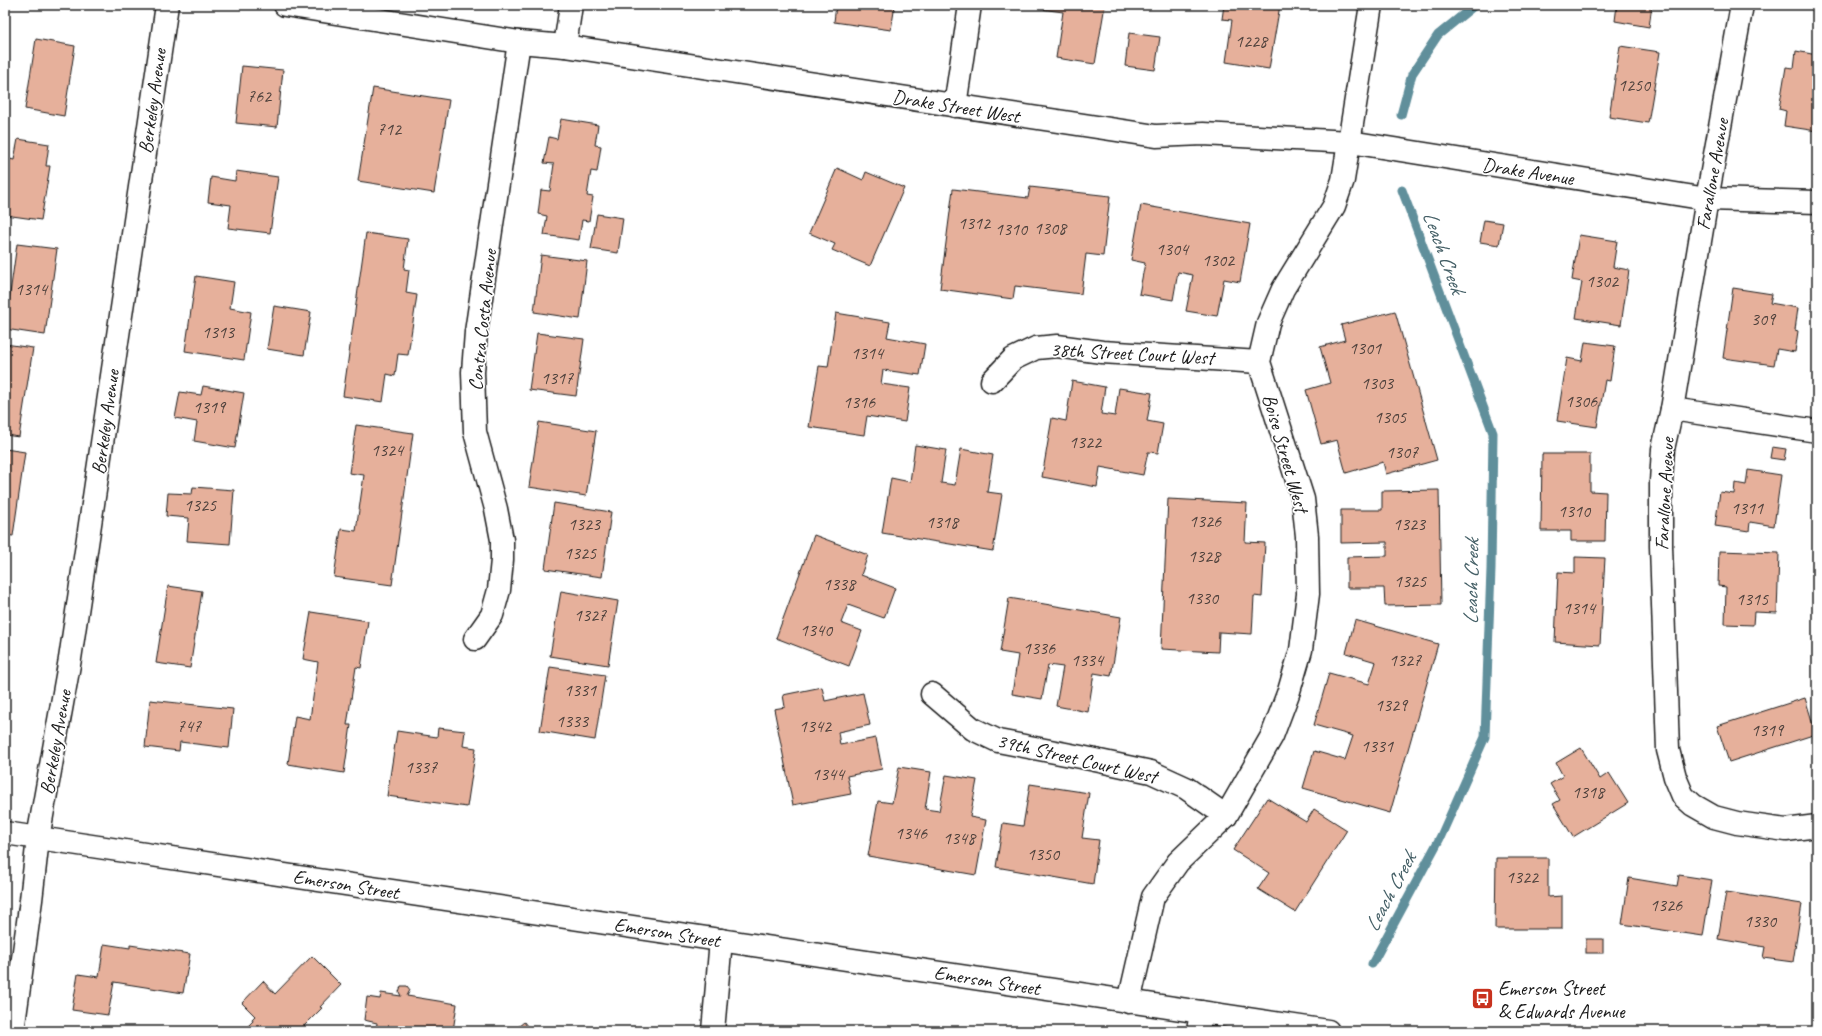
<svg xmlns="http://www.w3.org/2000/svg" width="1822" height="1036" font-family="Caveat,sans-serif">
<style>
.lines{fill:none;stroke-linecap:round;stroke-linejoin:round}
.stream{stroke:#618f9b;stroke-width:9}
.building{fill:#e6b09b;stroke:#1c1c1c}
.street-casing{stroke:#1c1c1c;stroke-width:25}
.secondary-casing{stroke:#1c1c1c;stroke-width:25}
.street{stroke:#fff;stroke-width:22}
.secondary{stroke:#fff;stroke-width:22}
.labels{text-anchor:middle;stroke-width:3.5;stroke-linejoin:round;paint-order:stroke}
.number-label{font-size:18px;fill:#4e413c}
.street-label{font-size:20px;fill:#1c1c1c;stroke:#fff}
.poi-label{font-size:20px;fill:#1c1c1c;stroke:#fff;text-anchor:start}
.water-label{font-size:21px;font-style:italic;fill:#445f66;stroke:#fff}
</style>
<rect width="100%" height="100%" fill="#fff"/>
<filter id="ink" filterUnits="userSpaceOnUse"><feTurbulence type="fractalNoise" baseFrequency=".025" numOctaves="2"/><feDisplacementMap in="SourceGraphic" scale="8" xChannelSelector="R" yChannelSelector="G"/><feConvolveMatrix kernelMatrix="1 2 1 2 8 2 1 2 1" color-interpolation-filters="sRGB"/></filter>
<g filter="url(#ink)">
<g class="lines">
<g class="stream">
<path d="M 1401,115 L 1412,74 L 1438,35 L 1475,5"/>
<path d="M 1372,964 L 1440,838 L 1485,737 L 1491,569 L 1493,433 L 1402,190"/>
</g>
</g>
<g class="building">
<path d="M 836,5 L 895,5 L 891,30 L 834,22 Z"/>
<path d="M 1041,5 L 1105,5 L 1095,64 L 1056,58 L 1063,12 L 1041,9 Z"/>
<path d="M 1224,5 L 1280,5 L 1269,69 L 1226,62 L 1232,20 L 1222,19 Z"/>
<path d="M 1617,5 L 1652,5 L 1649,27 L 1615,21 Z"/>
<path d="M 1129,33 L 1160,37 L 1155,70 L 1125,66 Z"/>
<path d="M 36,39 L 75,46 L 64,116 L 25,109 Z"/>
<path d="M 1620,46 L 1660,52 L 1648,123 L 1609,117 Z"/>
<path d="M 1796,51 L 1817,55 L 1817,131 L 1784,126 L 1786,111 L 1779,109 L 1786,67 L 1794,68 Z"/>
<path d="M 242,66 L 283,70 L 277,127 L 236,123 Z"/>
<path d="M 373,88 L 449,100 L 434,193 L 358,181 Z"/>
<path d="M 561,119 L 598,125 L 595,145 L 601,146 L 597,172 L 591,171 L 587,196 L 593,197 L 589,221 L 582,220 L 579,240 L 544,235 L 547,216 L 538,214 L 541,190 L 550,191 L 554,164 L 544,163 L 549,137 L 557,139 Z"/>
<path d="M 18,139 L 49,144 L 46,166 L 50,166 L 41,220 L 5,215 L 5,192 L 10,159 L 14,160 Z"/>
<path d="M 837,168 L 863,180 L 866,172 L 904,188 L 870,266 L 832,250 L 835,244 L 809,233 Z"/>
<path d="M 236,171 L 278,177 L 270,233 L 228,228 L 231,205 L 208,202 L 211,177 L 235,181 Z"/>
<path d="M 1030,187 L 1110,196 L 1103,256 L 1086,254 L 1081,294 L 1015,286 L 1013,299 L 940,289 L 953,189 L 1028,198 Z"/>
<path d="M 1141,205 L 1250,224 L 1240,282 L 1224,279 L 1217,316 L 1186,311 L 1193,275 L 1178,272 L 1173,300 L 1139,294 L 1145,263 L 1131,260 Z"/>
<path d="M 597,214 L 623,218 L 618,253 L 591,249 Z"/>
<path d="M 1484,220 L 1503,223 L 1499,245 L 1480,242 Z"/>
<path d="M 366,233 L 408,239 L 404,269 L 409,270 L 406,293 L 417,295 L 408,355 L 398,354 L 395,376 L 387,374 L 383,402 L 343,396 Z"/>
<path d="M 1579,235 L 1617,241 L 1613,267 L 1629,270 L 1621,325 L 1576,318 L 1582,282 L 1572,280 Z"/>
<path d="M 17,244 L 57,249 L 45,335 L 5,329 Z"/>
<path d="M 541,255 L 587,261 L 580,319 L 534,312 Z"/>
<path d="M 196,276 L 234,282 L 230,308 L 251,312 L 244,360 L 185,351 Z"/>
<path d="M 1733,288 L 1772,294 L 1770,303 L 1798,308 L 1795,330 L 1798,331 L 1795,352 L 1777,349 L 1774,365 L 1723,358 Z"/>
<path d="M 274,306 L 311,312 L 304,355 L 267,349 Z"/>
<path d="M 1395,311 L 1437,460 L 1386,474 L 1383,462 L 1346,473 L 1337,440 L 1321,444 L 1306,390 L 1330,383 L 1320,347 L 1345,340 L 1341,325 Z"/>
<path d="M 836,313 L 890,322 L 887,337 L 925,344 L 920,375 L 883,370 L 881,384 L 910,388 L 905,422 L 867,416 L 864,435 L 809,427 L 819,366 L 828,367 Z"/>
<path d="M 537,333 L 584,339 L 576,396 L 529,390 Z"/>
<path d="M 1585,342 L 1615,346 L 1610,381 L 1605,380 L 1597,427 L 1557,421 L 1567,358 L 1582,361 Z"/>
<path d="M 5,344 L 33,348 L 19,437 L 5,435 Z"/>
<path d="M 1072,381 L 1105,387 L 1101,414 L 1115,416 L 1119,388 L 1152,393 L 1147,421 L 1163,424 L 1158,453 L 1148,452 L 1143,475 L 1100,467 L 1097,487 L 1042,477 L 1052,418 L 1066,421 Z"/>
<path d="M 203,386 L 244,393 L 235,448 L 194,441 L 197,422 L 175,418 L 180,392 L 201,395 Z"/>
<path d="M 539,422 L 596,431 L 586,496 L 529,487 Z"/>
<path d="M 356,425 L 413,433 L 392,585 L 334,577 L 341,529 L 356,531 L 364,475 L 349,473 Z"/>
<path d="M 915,445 L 946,450 L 941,483 L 955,485 L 961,449 L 993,455 L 987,492 L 1002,494 L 993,551 L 882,533 L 891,478 L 910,482 Z"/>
<path d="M 1772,447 L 1786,449 L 1784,460 L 1770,458 Z"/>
<path d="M 5,449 L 25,452 L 13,536 L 5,535 Z"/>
<path d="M 1542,454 L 1590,454 L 1590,491 L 1606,492 L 1605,541 L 1571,541 L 1571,531 L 1541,531 Z"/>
<path d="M 1748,470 L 1781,475 L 1774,526 L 1750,522 L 1749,531 L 1715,526 L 1720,492 L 1734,494 L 1735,483 L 1746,485 Z"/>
<path d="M 193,487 L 234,490 L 230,544 L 187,541 L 189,518 L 166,516 L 168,493 L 192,494 Z"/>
<path d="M 1439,490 L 1441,605 L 1385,606 L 1384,588 L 1347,588 L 1347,557 L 1387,556 L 1387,542 L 1341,543 L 1341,510 L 1382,510 L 1382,491 Z"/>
<path d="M 1168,499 L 1247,503 L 1245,542 L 1265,543 L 1262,597 L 1254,596 L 1252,634 L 1219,632 L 1218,652 L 1161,649 Z"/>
<path d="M 554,503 L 611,512 L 602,577 L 545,569 Z"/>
<path d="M 814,535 L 868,555 L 861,575 L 895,588 L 884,618 L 848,605 L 841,623 L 862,631 L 849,666 L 776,638 Z"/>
<path d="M 1719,551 L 1779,553 L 1777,613 L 1754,612 L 1753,625 L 1725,624 L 1726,587 L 1718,586 Z"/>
<path d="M 1575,557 L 1605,558 L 1600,645 L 1555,642 L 1558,572 L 1575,573 Z"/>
<path d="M 168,586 L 202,591 L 190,668 L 156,663 Z"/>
<path d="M 561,591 L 618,601 L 608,665 L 550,656 Z"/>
<path d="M 1009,598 L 1121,617 L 1111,676 L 1094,673 L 1088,712 L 1056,706 L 1063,667 L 1048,665 L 1042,699 L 1012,694 L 1018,655 L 1000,652 Z"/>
<path d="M 311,612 L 368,621 L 361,668 L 356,667 L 347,725 L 351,725 L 344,773 L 288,764 L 295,716 L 310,719 L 318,662 L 303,659 Z"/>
<path d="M 1355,620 L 1438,644 L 1390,813 L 1303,788 L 1314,751 L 1345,760 L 1353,736 L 1314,725 L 1329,673 L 1369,684 L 1376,662 L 1346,653 Z"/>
<path d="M 550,667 L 605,675 L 595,740 L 540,731 Z"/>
<path d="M 822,687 L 825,701 L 863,693 L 870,725 L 838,732 L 840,745 L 876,738 L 882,769 L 847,776 L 851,794 L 793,805 L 774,709 L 785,707 L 783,695 Z"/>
<path d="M 1805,698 L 1816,734 L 1729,762 L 1717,726 Z"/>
<path d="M 150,700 L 233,709 L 229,748 L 180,742 L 179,751 L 145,747 Z"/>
<path d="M 438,728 L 465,731 L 463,746 L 476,748 L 467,807 L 387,796 L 397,731 L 437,737 Z"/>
<path d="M 1581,748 L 1600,779 L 1609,773 L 1628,803 L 1573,837 L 1553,804 L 1560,800 L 1550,784 L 1563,776 L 1556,763 Z"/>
<path d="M 899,767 L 931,772 L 925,809 L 939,811 L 946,775 L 977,780 L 970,817 L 986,820 L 976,875 L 868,856 L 878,801 L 892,803 Z"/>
<path d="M 1030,784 L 1089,793 L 1082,838 L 1099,840 L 1093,884 L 996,867 L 1003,823 L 1023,826 Z"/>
<path d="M 1267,798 L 1306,822 L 1314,809 L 1347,830 L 1295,912 L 1258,889 L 1269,873 L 1233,850 Z"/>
<path d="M 1496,858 L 1548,858 L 1548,897 L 1562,896 L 1562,929 L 1495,929 Z"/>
<path d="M 1679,875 L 1712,880 L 1703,936 L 1622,924 L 1629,878 L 1677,886 Z"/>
<path d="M 1726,892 L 1802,904 L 1793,962 L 1763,958 L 1765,947 L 1718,939 Z"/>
<rect x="1586" y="939" width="17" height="14"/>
<path d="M 104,944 L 130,948 L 130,945 L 190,954 L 183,993 L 114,982 L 108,1015 L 72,1010 L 78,974 L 99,977 Z"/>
<path d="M 312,956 L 341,985 L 320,1007 L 322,1008 L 299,1031 L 251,1031 L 247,1027 L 253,1021 L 252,1019 L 255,1016 L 242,1003 L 263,981 L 275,994 Z"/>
<path d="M 401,986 L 407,986 L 410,990 L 407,996 L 457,1004 L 453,1031 L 376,1031 L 377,1023 L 364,1020 L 367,997 L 380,999 L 381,993 L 401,996 L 399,992 Z"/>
<path d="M 524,1022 L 531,1031 L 513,1031 Z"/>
</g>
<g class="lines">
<defs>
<g id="street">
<path d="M 285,5 L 519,42 L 565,46 L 1156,136 L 1203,134 L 1350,142 L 1707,199 L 1817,202"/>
<path d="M 1742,5 L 1707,199 L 1672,409 L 1663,449 L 1661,482 L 1661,546 L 1668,750 L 1675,777 L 1683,796 L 1693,805 L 1714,817 L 1737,823 L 1786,830 L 1817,826"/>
<path d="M 565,46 L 571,5"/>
<path d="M 955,106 L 970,5"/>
<path d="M 992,381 L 1013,359 L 1036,348 L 1057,346 L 1102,352 L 1259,362"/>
<path d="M 1672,409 L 1817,431"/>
<path d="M 475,639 L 492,615 L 499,590 L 502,560 L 502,540 L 496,509 L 475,432 L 473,372 L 476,332 L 519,42"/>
<path d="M 932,694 L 973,729 L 998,741 L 1081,757 L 1151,772 L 1186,788 L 1226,816"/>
<path d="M 1129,1002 L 1153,897 L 1178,862 L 1226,816 L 1272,736 L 1289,691 L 1301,650 L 1308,594 L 1307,536 L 1303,499 L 1259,362 L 1268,323 L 1283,289 L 1334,206 L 1343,180 L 1371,5"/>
<path d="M 13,1031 L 31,900 L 38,838 L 70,659 L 167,5"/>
<path d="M 713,1031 L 721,940"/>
<path d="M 1198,1031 L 1201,1012"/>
</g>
<path id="secondary" d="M 5,833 L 1328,1031"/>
</defs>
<use href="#street" class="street-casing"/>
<use href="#secondary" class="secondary-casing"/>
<use href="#street" class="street"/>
<use href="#secondary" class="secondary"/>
</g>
</g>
<defs>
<symbol id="bus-square" viewBox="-11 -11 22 22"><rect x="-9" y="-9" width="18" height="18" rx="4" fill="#c8321e" stroke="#fff"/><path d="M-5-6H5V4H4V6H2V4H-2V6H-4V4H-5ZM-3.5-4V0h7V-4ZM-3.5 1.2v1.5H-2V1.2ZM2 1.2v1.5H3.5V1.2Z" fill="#fff"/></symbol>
</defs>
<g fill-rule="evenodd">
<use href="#bus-square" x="1470" y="986" width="25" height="25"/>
</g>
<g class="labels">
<g class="number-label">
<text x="1251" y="47">1228</text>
<text x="1634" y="91">1250</text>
<text x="259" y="102">762</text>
<text x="389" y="135">712</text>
<text x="974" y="229">1312</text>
<text x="1050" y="234">1308</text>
<text x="1011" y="235">1310</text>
<text x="1172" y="255">1304</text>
<text x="1218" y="266">1302</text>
<text x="1602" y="287">1302</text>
<text x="31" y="295">1314</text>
<text x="1763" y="325">309</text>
<text x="218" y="338">1313</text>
<text x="1365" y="354">1301</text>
<text x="867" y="359">1314</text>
<text x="557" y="384">1317</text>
<text x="1377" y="389">1303</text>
<text x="1581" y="407">1306</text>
<text x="859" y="408">1316</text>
<text x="209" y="413">1319</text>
<text x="1390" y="423">1305</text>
<text x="1085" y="448">1322</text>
<text x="387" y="456">1324</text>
<text x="1402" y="458">1307</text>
<text x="200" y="511">1325</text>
<text x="1747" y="514">1311</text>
<text x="1574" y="517">1310</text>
<text x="1205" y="527">1326</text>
<text x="942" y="528">1318</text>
<text x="584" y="530">1323</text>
<text x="1409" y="530">1323</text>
<text x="580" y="559">1325</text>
<text x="1204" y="562">1328</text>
<text x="1410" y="587">1325</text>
<text x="839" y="590">1338</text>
<text x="1202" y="604">1330</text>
<text x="1752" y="605">1315</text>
<text x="1579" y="614">1314</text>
<text x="590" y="621">1327</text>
<text x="816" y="636">1340</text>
<text x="1039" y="654">1336</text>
<text x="1087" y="666">1334</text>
<text x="1405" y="666">1327</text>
<text x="580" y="696">1331</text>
<text x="1391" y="711">1329</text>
<text x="572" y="727">1333</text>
<text x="189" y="732">747</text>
<text x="815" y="732">1342</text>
<text x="1767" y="736">1319</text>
<text x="1377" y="752">1331</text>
<text x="421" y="773">1337</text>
<text x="828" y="780">1344</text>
<text x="1588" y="798">1318</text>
<text x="911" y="839">1346</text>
<text x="959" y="844">1348</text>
<text x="1043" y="860">1350</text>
<text x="1522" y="883">1322</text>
<text x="1666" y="911">1326</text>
<text x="1760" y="927">1330</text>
</g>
<g class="street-label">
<text transform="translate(152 101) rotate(-82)" y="7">Berkeley Avenue</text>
<text transform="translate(956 106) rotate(9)" y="7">Drake Street West</text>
<text transform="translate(1528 171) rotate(9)" y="7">Drake Avenue</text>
<text transform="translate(1712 174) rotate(-80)" y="7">Farallone Avenue</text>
<text transform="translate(482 320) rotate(-84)" y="7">Contra Costa Avenue</text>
<text transform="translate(1132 353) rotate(3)" y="7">38th Street Court West</text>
<text transform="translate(105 422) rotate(-82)" y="7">Berkeley Avenue</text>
<text transform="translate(1286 453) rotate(74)" y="7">Boise Street West</text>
<text transform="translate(1664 494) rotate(-87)" y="7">Farallone Avenue</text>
<text transform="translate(55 742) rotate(-80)" y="7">Berkeley Avenue</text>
<text transform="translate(1077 758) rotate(13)" y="7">39th Street Court West</text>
<text transform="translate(346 884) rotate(9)" y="7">Emerson Street</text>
<text transform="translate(667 932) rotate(9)" y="7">Emerson Street</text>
<text transform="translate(987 980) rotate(9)" y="7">Emerson Street</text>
</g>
<g class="poi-label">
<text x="1498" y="995">Emerson Street<tspan x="1498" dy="23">&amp; Edwards Avenue</tspan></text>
</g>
<g class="water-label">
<text transform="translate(1444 252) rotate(70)" y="7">Leach Creek</text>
<text transform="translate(1471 582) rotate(-89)" y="7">Leach Creek</text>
<text transform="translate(1390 892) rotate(-62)" y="7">Leach Creek</text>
</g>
</g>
<rect width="1822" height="1036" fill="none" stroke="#fff" stroke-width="20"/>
<rect x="10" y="10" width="1802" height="1016" fill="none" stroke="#1c1c1c" stroke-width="1.5" filter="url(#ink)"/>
</svg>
